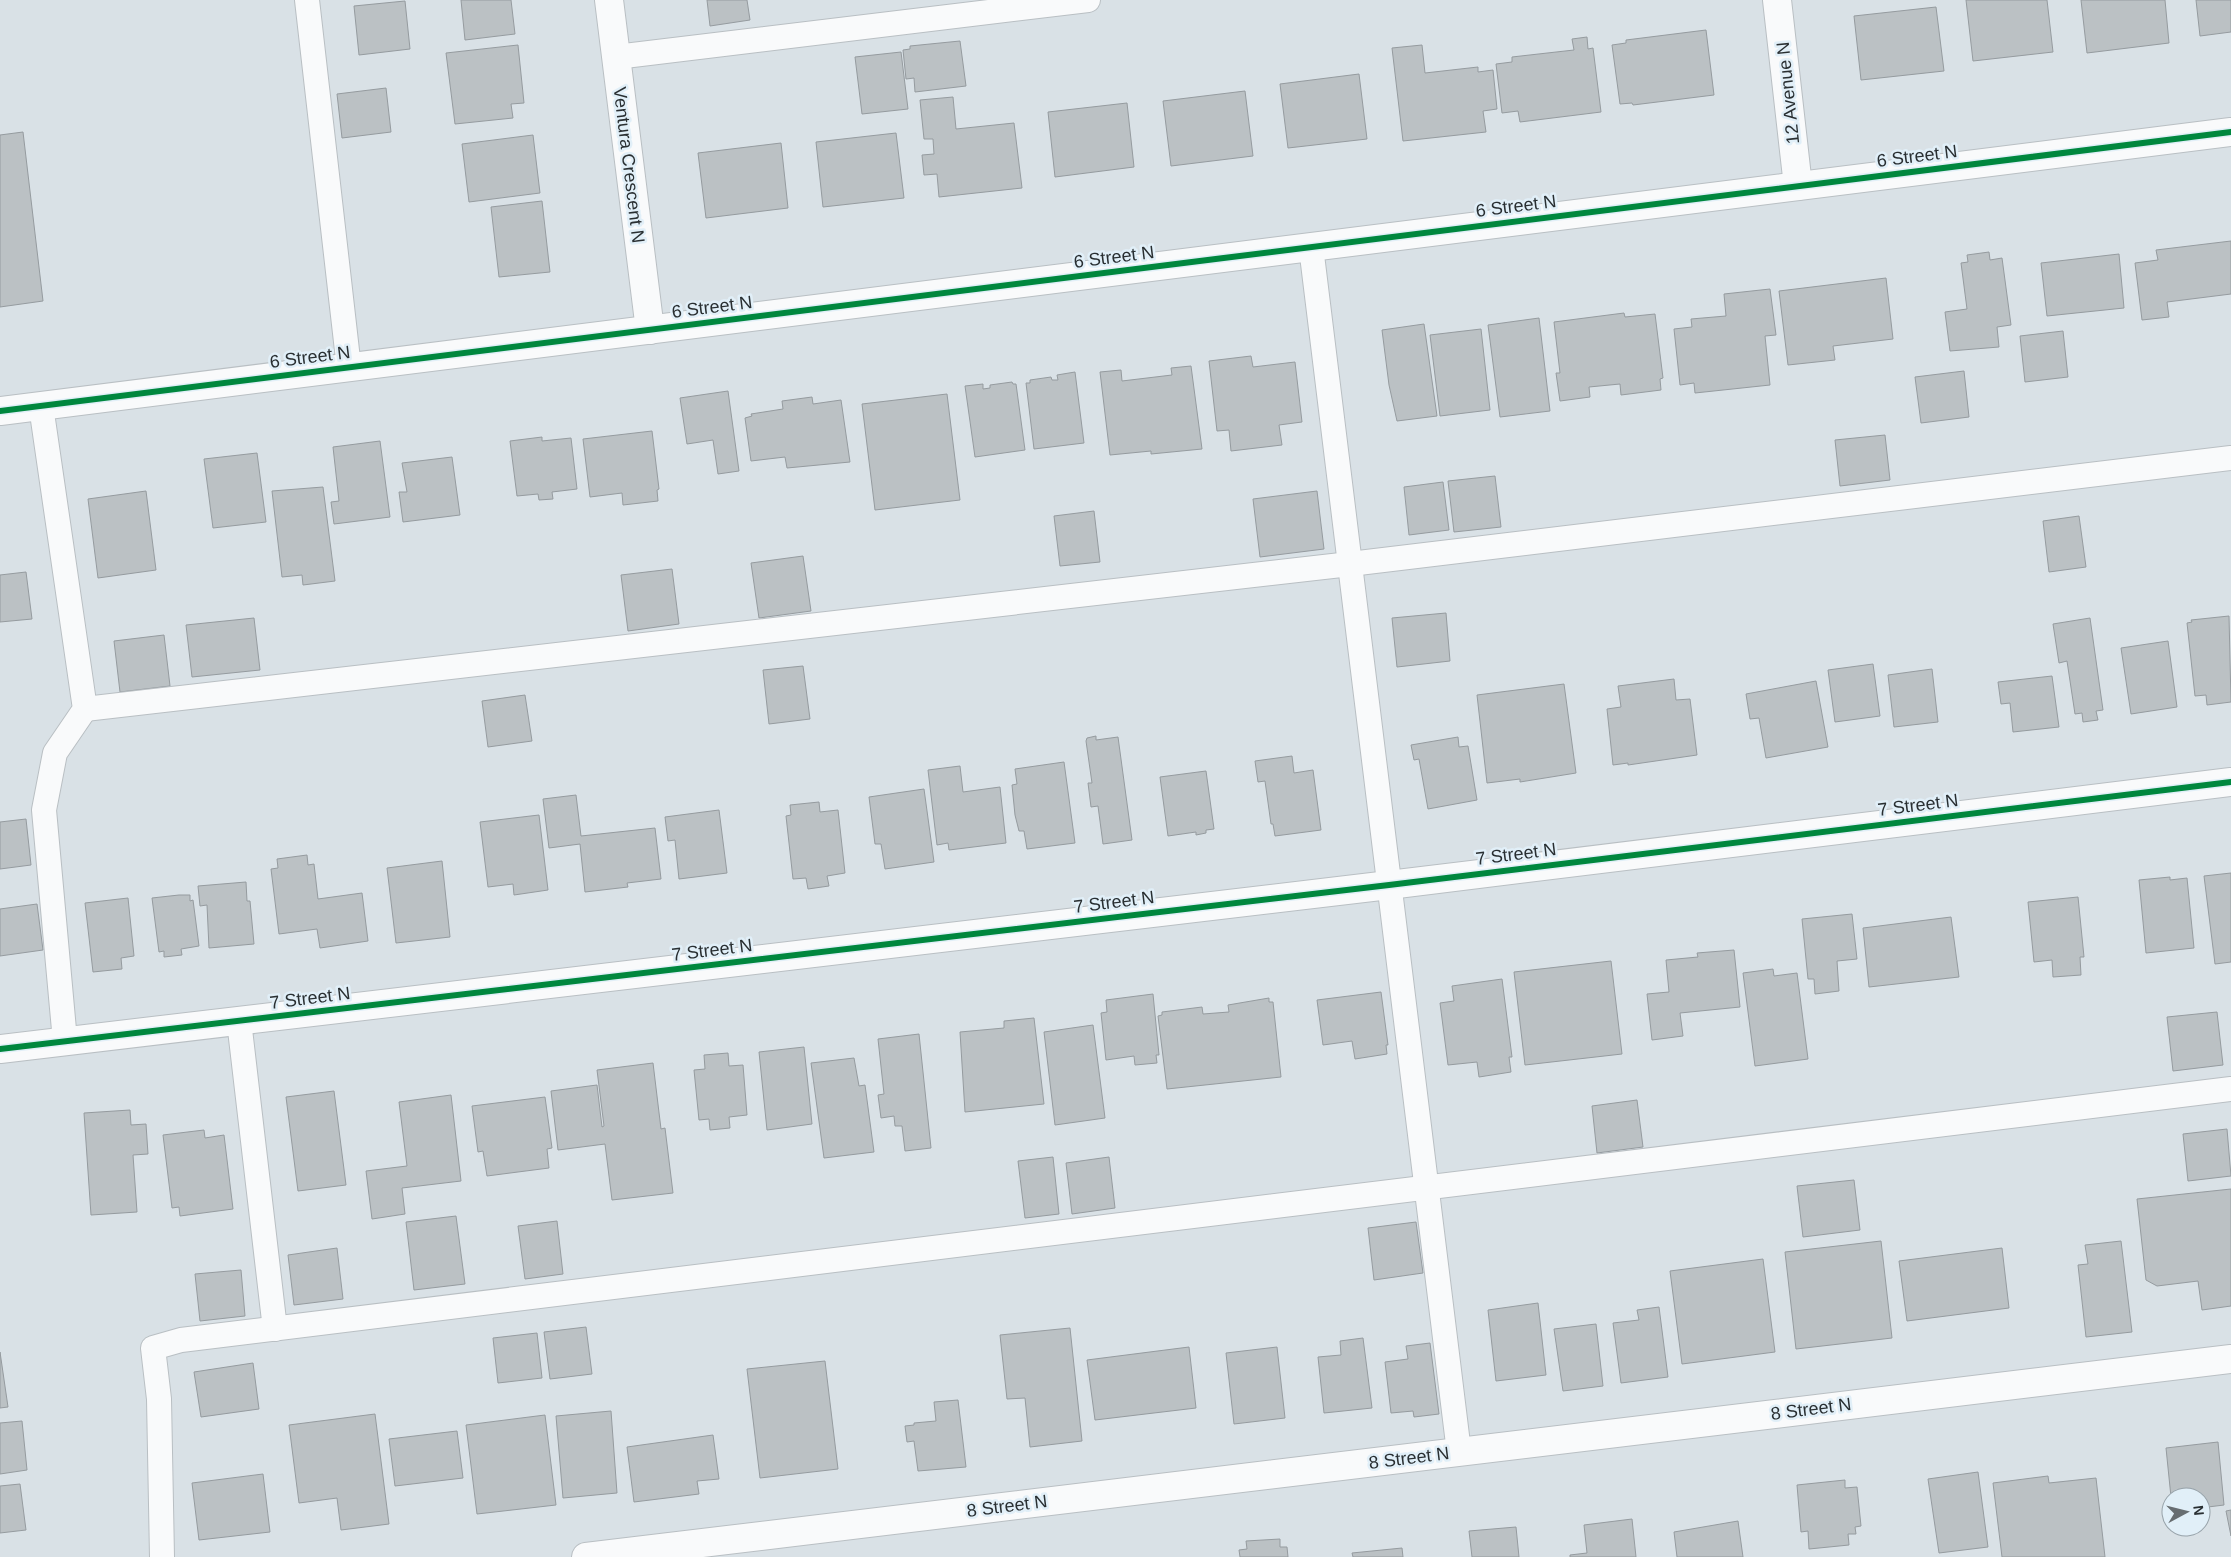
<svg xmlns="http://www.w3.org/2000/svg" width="2231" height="1557" font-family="Arial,sans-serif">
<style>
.building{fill:#bbc1c4;stroke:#959b9f}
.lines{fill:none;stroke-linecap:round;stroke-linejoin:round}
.lane-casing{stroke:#b9bfc3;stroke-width:26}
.street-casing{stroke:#b9bfc3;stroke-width:30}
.lane{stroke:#f9fafb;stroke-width:24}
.street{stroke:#f9fafb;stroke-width:28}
.cycleway-casing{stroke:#e1eff8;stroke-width:9}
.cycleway{stroke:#00873e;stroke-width:6}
.labels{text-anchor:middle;stroke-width:5;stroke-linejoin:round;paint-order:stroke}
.street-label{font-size:18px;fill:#292f32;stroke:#e1eff8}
</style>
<rect width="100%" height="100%" fill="#d9e1e6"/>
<g class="building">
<path d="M 461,0 L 511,0 L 515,34 L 465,40 Z"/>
<path d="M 707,0 L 747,0 L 750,20 L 710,26 Z"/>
<path d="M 1966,0 L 2047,0 L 2053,52 L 1973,61 Z"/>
<path d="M 2081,0 L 2165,0 L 2169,43 L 2087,53 Z"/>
<path d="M 2196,0 L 2231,0 L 2231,32 L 2200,36 Z"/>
<path d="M 405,1 L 410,49 L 359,55 L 354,6 Z"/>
<path d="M 1936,7 L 1944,71 L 1861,80 L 1854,16 Z"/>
<path d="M 1706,30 L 1714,95 L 1633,105 L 1632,103 L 1620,104 L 1612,45 L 1626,43 L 1626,40 Z"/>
<path d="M 1587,37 L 1588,49 L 1593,48 L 1601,112 L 1520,122 L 1518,111 L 1502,113 L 1496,64 L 1512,62 L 1512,57 L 1574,50 L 1572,39 Z"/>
<path d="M 960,41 L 966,86 L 915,92 L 914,78 L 906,79 L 903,50 L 910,49 L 910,46 Z"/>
<path d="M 518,45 L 524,103 L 511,104 L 513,118 L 455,124 L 446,53 Z"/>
<path d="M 1422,45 L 1425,73 L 1478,67 L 1478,72 L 1493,70 L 1497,109 L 1483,111 L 1486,132 L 1403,141 L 1392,48 Z"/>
<path d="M 901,52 L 908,109 L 862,114 L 855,57 Z"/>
<path d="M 1359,74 L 1367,139 L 1288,148 L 1280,84 Z"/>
<path d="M 386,88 L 391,132 L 342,138 L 337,94 Z"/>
<path d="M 1245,91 L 1253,156 L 1171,166 L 1163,101 Z"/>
<path d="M 953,97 L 956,129 L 1014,123 L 1022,188 L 939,197 L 937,174 L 924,175 L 922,155 L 934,154 L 933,139 L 924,139 L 920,100 Z"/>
<path d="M 1127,103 L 1134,167 L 1055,177 L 1048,112 Z"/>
<path d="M 23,132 L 43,301 L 0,307 L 0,135 Z"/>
<path d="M 896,133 L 904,198 L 823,207 L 816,142 Z"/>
<path d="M 533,135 L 540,193 L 469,202 L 462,144 Z"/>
<path d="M 781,143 L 788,208 L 706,218 L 698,153 Z"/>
<path d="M 542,201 L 550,272 L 499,277 L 491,207 Z"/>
<path d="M 2231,241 L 2231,294 L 2167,302 L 2169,317 L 2142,320 L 2135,263 L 2158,260 L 2156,250 Z"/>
<path d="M 1989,252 L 1990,260 L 2002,258 L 2011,325 L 1997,327 L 1999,347 L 1950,351 L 1945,312 L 1967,309 L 1961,263 L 1968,262 L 1967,255 Z"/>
<path d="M 2119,254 L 2124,308 L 2047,316 L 2041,263 Z"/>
<path d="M 1886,278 L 1893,339 L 1833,346 L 1835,360 L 1788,365 L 1779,291 Z"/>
<path d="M 1770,289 L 1776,335 L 1765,336 L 1770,385 L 1695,393 L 1694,383 L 1680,385 L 1674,329 L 1692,327 L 1691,319 L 1726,316 L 1724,294 Z"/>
<path d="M 1624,313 L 1625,317 L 1655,314 L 1663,378 L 1660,379 L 1661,390 L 1621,395 L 1620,384 L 1589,387 L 1590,397 L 1560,401 L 1556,373 L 1560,373 L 1554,322 Z"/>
<path d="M 1539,318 L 1550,411 L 1500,417 L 1488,325 Z"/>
<path d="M 1424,324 L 1437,416 L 1397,421 L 1389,385 L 1382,330 Z"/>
<path d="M 1481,329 L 1490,410 L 1440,416 L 1430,335 Z"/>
<path d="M 2063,331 L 2068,377 L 2025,382 L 2020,336 Z"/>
<path d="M 1251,356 L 1253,367 L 1295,362 L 1302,422 L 1279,425 L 1282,445 L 1231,451 L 1229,430 L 1217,431 L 1209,361 Z"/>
<path d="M 1191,366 L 1202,449 L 1151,454 L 1151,451 L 1110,455 L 1100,372 L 1121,370 L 1122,381 L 1172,375 L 1171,368 Z"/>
<path d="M 1964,371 L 1969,417 L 1921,423 L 1915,377 Z"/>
<path d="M 1075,372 L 1084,443 L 1034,449 L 1026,383 L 1030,383 L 1030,380 L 1051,377 L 1052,380 L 1058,380 L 1057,375 Z"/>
<path d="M 1012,382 L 1013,384 L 1016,384 L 1025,450 L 975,457 L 965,386 L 983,384 L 983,389 L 990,388 L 990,385 Z"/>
<path d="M 728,391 L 739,471 L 718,474 L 713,440 L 687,444 L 680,398 Z"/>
<path d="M 947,394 L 960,500 L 875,510 L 862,404 Z"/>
<path d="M 812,397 L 813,404 L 841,400 L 850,462 L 787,468 L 785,457 L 751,461 L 745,418 L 752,416 L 751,414 L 783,409 L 782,401 Z"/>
<path d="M 652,431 L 659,489 L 657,490 L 658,501 L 623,505 L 622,493 L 590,497 L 583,439 Z"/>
<path d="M 1885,435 L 1890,480 L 1840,486 L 1835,440 Z"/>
<path d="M 542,437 L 542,441 L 571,438 L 577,489 L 552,492 L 553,499 L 539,500 L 538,494 L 517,496 L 510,441 Z"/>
<path d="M 380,441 L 390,517 L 334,524 L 331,502 L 339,501 L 333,447 Z"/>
<path d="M 257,453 L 266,522 L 213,528 L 204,459 Z"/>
<path d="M 452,457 L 460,515 L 403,522 L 399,492 L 407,492 L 402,463 Z"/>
<path d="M 1495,476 L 1501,527 L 1454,532 L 1448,481 Z"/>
<path d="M 1443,482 L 1449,530 L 1409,535 L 1404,487 Z"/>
<path d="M 323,487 L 335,581 L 303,585 L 302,575 L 282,577 L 272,491 Z"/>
<path d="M 146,491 L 156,570 L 98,578 L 88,499 Z"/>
<path d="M 1317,491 L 1324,549 L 1260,557 L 1253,499 Z"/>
<path d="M 1094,511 L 1100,562 L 1060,566 L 1054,516 Z"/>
<path d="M 2079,516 L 2086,567 L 2049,572 L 2043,521 Z"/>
<path d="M 803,556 L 811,611 L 759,618 L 751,563 Z"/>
<path d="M 672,569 L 679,624 L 628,631 L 621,575 Z"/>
<path d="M 26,572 L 32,619 L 0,622 L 0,575 Z"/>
<path d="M 1446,613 L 1450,661 L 1397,667 L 1392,618 Z"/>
<path d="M 2229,616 L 2231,702 L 2207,705 L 2206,695 L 2195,696 L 2187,623 L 2192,622 L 2191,620 Z"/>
<path d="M 254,618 L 260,670 L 192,677 L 186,625 Z"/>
<path d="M 2090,618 L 2103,710 L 2096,711 L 2098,720 L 2083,722 L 2082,713 L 2075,714 L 2067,661 L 2059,663 L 2053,624 Z"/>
<path d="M 164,635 L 170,686 L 120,692 L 114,641 Z"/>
<path d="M 2168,641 L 2177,707 L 2131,714 L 2121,648 Z"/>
<path d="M 1873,664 L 1880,716 L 1835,722 L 1828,670 Z"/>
<path d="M 803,666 L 810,719 L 769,724 L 763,670 Z"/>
<path d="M 1932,669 L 1938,722 L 1894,727 L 1888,675 Z"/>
<path d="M 2052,676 L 2059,727 L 2013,732 L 2010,703 L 2001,704 L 1998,682 Z"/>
<path d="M 1674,679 L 1676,700 L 1690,699 L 1697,755 L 1628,765 L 1628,763 L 1613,765 L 1607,709 L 1621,707 L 1618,686 Z"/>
<path d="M 1816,681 L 1828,747 L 1766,758 L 1759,718 L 1750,719 L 1746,694 Z"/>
<path d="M 1564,684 L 1576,773 L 1520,782 L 1520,779 L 1487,783 L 1477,695 Z"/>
<path d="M 525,695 L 532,741 L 488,747 L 482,701 Z"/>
<path d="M 1096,736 L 1096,740 L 1118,737 L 1132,840 L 1103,844 L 1098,806 L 1091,807 L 1088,783 L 1092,783 L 1086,741 L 1087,738 Z"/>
<path d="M 1458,737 L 1459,747 L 1468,746 L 1477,800 L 1428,809 L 1419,759 L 1414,760 L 1411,745 Z"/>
<path d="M 1292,756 L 1294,773 L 1313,770 L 1321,830 L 1275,836 L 1273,824 L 1271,824 L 1265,781 L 1258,782 L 1255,761 Z"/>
<path d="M 1064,762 L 1075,843 L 1027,849 L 1024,831 L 1019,831 L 1015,815 L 1012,785 L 1017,784 L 1015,769 Z"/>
<path d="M 960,766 L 963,792 L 1000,787 L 1006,843 L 949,850 L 948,843 L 937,845 L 928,770 Z"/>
<path d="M 1206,771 L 1214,829 L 1206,830 L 1206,833 L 1196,835 L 1196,832 L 1168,836 L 1160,777 Z"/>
<path d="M 924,789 L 934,862 L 885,869 L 881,844 L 875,844 L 869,797 Z"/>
<path d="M 576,795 L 581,836 L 655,828 L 661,879 L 627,883 L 628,887 L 585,892 L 580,844 L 549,848 L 543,799 Z"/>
<path d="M 819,802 L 820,812 L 838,810 L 845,873 L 827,876 L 829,886 L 808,889 L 806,878 L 793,879 L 786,816 L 791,815 L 790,805 Z"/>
<path d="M 719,810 L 727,873 L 679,879 L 675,840 L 668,841 L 665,817 Z"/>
<path d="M 539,815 L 548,890 L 514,895 L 513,884 L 488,887 L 480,822 Z"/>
<path d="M 26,819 L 31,865 L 0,869 L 0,822 Z"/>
<path d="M 307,855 L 308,865 L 314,864 L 318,899 L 362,893 L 368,941 L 320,948 L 317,929 L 279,934 L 271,869 L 278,868 L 277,859 Z"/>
<path d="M 442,861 L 450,937 L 396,943 L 387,868 Z"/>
<path d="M 2231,873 L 2231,962 L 2215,964 L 2204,876 Z"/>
<path d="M 2170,877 L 2170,880 L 2187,878 L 2194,948 L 2146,953 L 2139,880 Z"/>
<path d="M 246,882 L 247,901 L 250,901 L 254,944 L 209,948 L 207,905 L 200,906 L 198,886 Z"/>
<path d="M 179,895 L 190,895 L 190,901 L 193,900 L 199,946 L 181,949 L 182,955 L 164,957 L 164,951 L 159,952 L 152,898 Z"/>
<path d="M 2078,897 L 2084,957 L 2080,957 L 2081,975 L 2053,977 L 2052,960 L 2034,962 L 2028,902 Z"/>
<path d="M 128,898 L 134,956 L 121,958 L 122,969 L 93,972 L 85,903 Z"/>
<path d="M 37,904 L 43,950 L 0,956 L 0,909 Z"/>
<path d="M 1852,914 L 1857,959 L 1837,961 L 1839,991 L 1815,994 L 1814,979 L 1808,979 L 1802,919 Z"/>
<path d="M 1951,917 L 1959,977 L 1869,987 L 1863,928 Z"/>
<path d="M 1734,950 L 1740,1007 L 1680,1013 L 1683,1036 L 1652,1040 L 1647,994 L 1669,992 L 1666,960 L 1698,957 L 1697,953 Z"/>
<path d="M 1611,961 L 1622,1054 L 1525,1065 L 1514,972 Z"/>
<path d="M 1773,969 L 1774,976 L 1797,973 L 1808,1059 L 1755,1066 L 1743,973 Z"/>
<path d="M 1502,979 L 1512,1057 L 1509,1057 L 1511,1072 L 1479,1077 L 1477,1062 L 1448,1065 L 1440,1003 L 1454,1001 L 1452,986 Z"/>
<path d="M 1381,992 L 1388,1045 L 1386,1045 L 1387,1054 L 1355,1059 L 1352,1041 L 1323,1045 L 1317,1000 Z"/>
<path d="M 1153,994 L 1159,1055 L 1156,1055 L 1157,1063 L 1135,1065 L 1134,1056 L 1106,1060 L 1101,1013 L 1107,1012 L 1106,1000 Z"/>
<path d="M 1269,998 L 1269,1002 L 1273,1002 L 1281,1077 L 1167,1089 L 1158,1016 L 1162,1015 L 1162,1012 L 1202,1007 L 1203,1014 L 1229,1012 L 1228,1005 Z"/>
<path d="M 2217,1012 L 2223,1065 L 2173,1071 L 2167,1017 Z"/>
<path d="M 1034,1018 L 1044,1104 L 965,1112 L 960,1032 L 1004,1028 L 1004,1021 Z"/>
<path d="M 1093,1025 L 1105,1118 L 1055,1125 L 1044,1032 Z"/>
<path d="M 919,1034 L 931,1148 L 905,1151 L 902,1126 L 895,1126 L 894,1116 L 881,1118 L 878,1095 L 884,1094 L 878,1039 Z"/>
<path d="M 804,1047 L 812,1124 L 767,1130 L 759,1052 Z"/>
<path d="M 728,1053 L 729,1066 L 743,1065 L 747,1115 L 729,1117 L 730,1128 L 710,1130 L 709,1119 L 699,1120 L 694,1070 L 705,1069 L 704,1055 Z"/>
<path d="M 854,1058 L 859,1086 L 865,1085 L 874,1152 L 824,1158 L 811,1063 Z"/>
<path d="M 653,1063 L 661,1129 L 665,1128 L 673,1193 L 612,1200 L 605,1144 L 558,1150 L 551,1091 L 597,1085 L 602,1127 L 604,1126 L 597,1070 Z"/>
<path d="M 334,1091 L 346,1185 L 298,1191 L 286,1097 Z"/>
<path d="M 451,1095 L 461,1181 L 402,1188 L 405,1214 L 372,1219 L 366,1171 L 407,1166 L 399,1102 Z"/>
<path d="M 545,1097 L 552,1148 L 547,1149 L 549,1168 L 487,1176 L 483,1151 L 478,1152 L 472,1106 Z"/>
<path d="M 1637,1100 L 1643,1147 L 1597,1153 L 1592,1106 Z"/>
<path d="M 130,1110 L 131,1125 L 146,1124 L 148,1154 L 133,1155 L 137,1212 L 91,1215 L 84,1113 Z"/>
<path d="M 2227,1129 L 2231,1176 L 2188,1181 L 2183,1134 Z"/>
<path d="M 204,1130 L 205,1138 L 224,1135 L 233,1209 L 180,1216 L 179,1207 L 172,1208 L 163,1135 Z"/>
<path d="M 1053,1157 L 1059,1214 L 1025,1218 L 1018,1161 Z"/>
<path d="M 1109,1157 L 1115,1208 L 1072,1214 L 1066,1163 Z"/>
<path d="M 1854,1180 L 1860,1230 L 1803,1237 L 1797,1186 Z"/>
<path d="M 2231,1189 L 2231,1306 L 2202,1310 L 2198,1281 L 2157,1286 L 2146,1280 L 2137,1199 Z"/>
<path d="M 456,1216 L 465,1284 L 414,1290 L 406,1222 Z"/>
<path d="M 557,1221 L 563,1274 L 525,1279 L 518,1226 Z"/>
<path d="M 1416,1222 L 1423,1273 L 1374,1280 L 1368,1228 Z"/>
<path d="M 1881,1241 L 1892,1338 L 1796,1349 L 1785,1252 Z"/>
<path d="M 2121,1241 L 2132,1332 L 2086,1337 L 2078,1265 L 2088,1264 L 2085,1245 Z"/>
<path d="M 337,1248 L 343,1299 L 294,1305 L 288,1255 Z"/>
<path d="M 2002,1248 L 2009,1308 L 1907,1321 L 1899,1261 Z"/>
<path d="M 1763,1259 L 1775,1352 L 1682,1364 L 1670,1271 Z"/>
<path d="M 241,1270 L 245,1316 L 200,1321 L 195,1274 Z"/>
<path d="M 1538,1303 L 1546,1375 L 1496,1381 L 1488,1310 Z"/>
<path d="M 1659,1307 L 1668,1377 L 1621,1383 L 1613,1323 L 1639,1320 L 1637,1310 Z"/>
<path d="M 1596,1324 L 1603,1386 L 1563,1391 L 1554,1329 Z"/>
<path d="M 586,1327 L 592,1374 L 550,1379 L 544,1332 Z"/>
<path d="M 1070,1328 L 1082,1441 L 1030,1447 L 1025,1398 L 1007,1399 L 1000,1335 Z"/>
<path d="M 537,1333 L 542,1378 L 498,1383 L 493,1338 Z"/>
<path d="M 1363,1338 L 1372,1408 L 1324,1413 L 1318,1357 L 1341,1355 L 1340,1341 Z"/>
<path d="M 1430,1343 L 1439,1414 L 1414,1417 L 1413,1411 L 1391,1413 L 1385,1362 L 1408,1359 L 1406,1346 Z"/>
<path d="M 1189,1347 L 1196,1408 L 1095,1420 L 1087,1360 Z"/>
<path d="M 1277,1347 L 1285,1418 L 1234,1424 L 1226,1353 Z"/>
<path d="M 0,1352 L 8,1407 L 0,1408 Z"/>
<path d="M 825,1361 L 838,1469 L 760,1478 L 747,1369 Z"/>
<path d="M 253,1363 L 259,1409 L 201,1417 L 194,1372 Z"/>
<path d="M 958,1400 L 966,1467 L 918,1471 L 914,1441 L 907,1442 L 905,1426 L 914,1425 L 914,1423 L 936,1421 L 934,1402 Z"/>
<path d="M 611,1411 L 617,1493 L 563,1498 L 556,1416 Z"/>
<path d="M 375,1414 L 389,1524 L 341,1530 L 337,1498 L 299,1503 L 289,1425 Z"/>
<path d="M 545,1415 L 556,1505 L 477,1514 L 466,1425 Z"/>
<path d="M 22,1421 L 27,1470 L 0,1474 L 0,1423 Z"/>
<path d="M 457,1431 L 463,1478 L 395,1486 L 389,1439 Z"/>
<path d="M 713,1435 L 719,1479 L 697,1481 L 699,1494 L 634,1502 L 627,1447 Z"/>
<path d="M 2218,1442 L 2224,1505 L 2208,1507 L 2209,1518 L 2201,1519 L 2201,1497 L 2171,1497 L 2166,1448 Z"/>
<path d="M 1978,1472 L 1988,1547 L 1939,1553 L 1928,1479 Z"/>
<path d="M 263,1474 L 270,1532 L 199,1540 L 192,1483 Z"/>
<path d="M 2048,1476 L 2049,1483 L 2096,1478 L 2105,1557 L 2002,1557 L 1993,1483 Z"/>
<path d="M 1845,1480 L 1845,1488 L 1857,1487 L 1861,1526 L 1855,1527 L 1856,1534 L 1848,1534 L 1849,1545 L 1809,1549 L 1808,1531 L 1801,1532 L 1797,1485 Z"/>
<path d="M 20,1484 L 26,1530 L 0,1533 L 0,1486 Z"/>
<path d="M 2231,1510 L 2231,1536 L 2226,1511 Z"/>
<path d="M 1632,1519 L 1636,1557 L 1570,1557 L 1570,1555 L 1587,1553 L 1584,1525 Z"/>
<path d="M 1738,1521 L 1743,1557 L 1677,1557 L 1674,1532 Z"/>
<path d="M 1516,1527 L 1519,1557 L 1472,1557 L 1469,1531 Z"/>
<path d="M 1280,1539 L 1280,1547 L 1287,1547 L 1288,1557 L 1240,1557 L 1239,1550 L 1247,1549 L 1246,1541 Z"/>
<path d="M 1402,1548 L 1403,1557 L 1353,1557 L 1352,1553 Z"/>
</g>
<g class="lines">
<defs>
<g id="lane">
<path d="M 307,0 L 349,368"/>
<path d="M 616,57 L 1088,0"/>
<path d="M 1311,247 L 1459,1452"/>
<path d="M 41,406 L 85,709 L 55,753 L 44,810 L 65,1041"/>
<path d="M 85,709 L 1350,564 L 2231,458"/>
<path d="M 239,1021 L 275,1329"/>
<path d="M 162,1557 L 159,1399 L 153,1348 L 181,1340 L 2231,1089"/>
</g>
<g id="street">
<path d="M 609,0 L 650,330"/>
<path d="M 1777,0 L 1798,186"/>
<path d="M 0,411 L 2231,132"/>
<path d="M 0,1049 L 1389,885 L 2231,782"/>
<path d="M 586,1557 L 2231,1359"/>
</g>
</defs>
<use href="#lane" class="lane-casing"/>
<use href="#street" class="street-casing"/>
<use href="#lane" class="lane"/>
<use href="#street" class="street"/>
<defs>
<g id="cycleway">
<path d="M 0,411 L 2231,132"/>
<path d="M 0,1049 L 1389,885 L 2231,782"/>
</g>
</defs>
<use href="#cycleway" class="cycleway-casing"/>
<use href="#cycleway" class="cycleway"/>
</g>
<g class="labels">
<g class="street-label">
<text transform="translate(1788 93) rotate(-96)" y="6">12 Avenue N</text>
<text transform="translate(1917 156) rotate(-7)" y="6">6 Street N</text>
<text transform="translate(629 165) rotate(83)" y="6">Ventura Crescent N</text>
<text transform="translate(1516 206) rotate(-7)" y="6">6 Street N</text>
<text transform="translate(1114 257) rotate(-7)" y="6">6 Street N</text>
<text transform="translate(712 307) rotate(-7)" y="6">6 Street N</text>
<text transform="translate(310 357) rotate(-7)" y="6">6 Street N</text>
<text transform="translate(1918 805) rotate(-7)" y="6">7 Street N</text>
<text transform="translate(1516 854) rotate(-7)" y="6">7 Street N</text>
<text transform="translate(1114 902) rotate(-7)" y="6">7 Street N</text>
<text transform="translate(712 950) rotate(-7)" y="6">7 Street N</text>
<text transform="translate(310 998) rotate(-7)" y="6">7 Street N</text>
<text transform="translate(1811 1409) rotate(-7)" y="6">8 Street N</text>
<text transform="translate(1409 1458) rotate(-7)" y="6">8 Street N</text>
<text transform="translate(1007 1506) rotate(-7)" y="6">8 Street N</text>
</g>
</g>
<g transform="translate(2186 1512) rotate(83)"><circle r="24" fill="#e1eff8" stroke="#97a2a9"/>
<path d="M0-4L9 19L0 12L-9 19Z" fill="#676d71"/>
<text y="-8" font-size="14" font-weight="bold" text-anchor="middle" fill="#292f32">N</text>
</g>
</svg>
